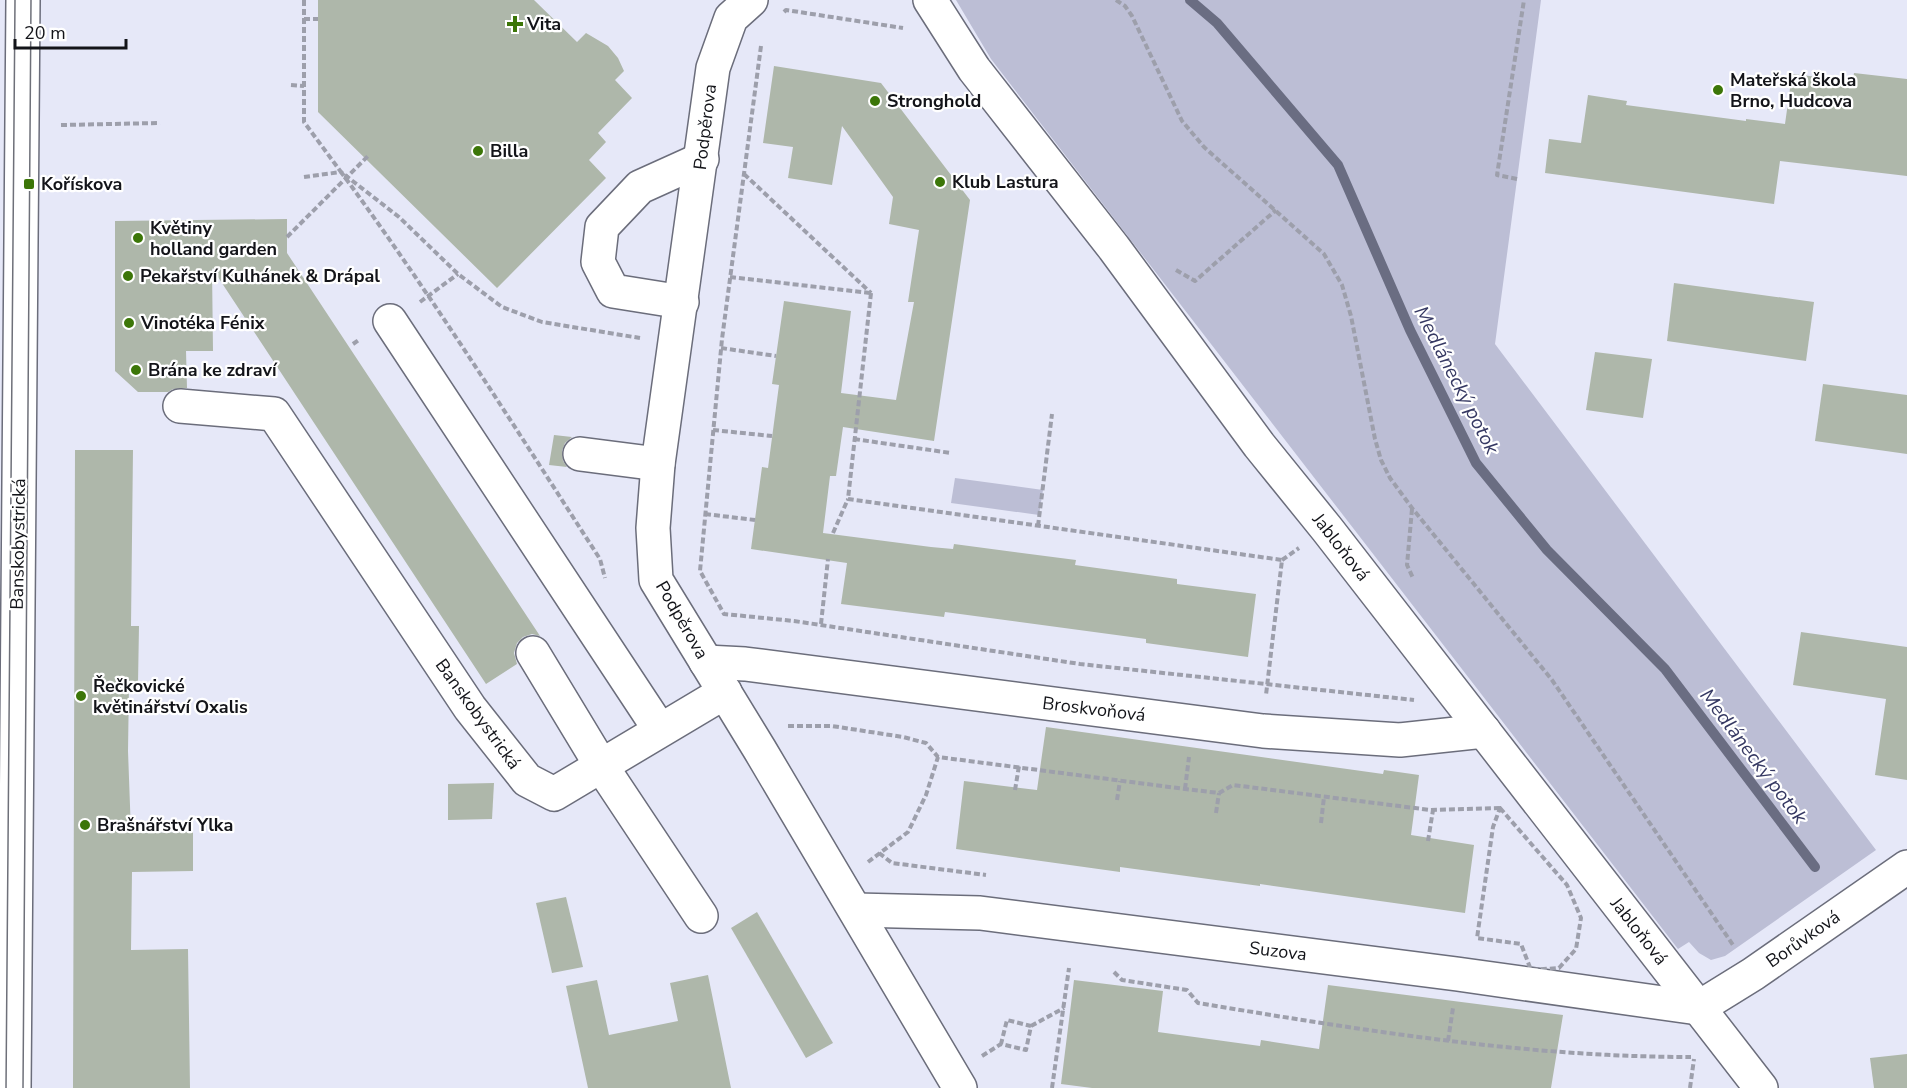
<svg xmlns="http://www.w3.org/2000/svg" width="1907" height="1088" font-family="'Nunito Sans',sans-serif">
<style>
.green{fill:#bcbed5}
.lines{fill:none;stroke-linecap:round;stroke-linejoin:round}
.stream{stroke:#6a6d82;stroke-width:10}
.building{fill:#aeb7aa}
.minor-casing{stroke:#6b6d7b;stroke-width:36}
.path{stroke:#9d9fab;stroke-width:4;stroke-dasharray:6 3;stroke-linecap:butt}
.minor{stroke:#fff;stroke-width:33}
.tram{stroke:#6e7079;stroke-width:1.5}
.path-bridge{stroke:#9d9fab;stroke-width:4;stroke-dasharray:6 3;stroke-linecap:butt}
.poi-dot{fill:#3c7608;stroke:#fff;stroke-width:2}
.labels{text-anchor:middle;stroke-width:4.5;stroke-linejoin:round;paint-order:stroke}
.poi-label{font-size:18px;font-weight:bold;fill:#131419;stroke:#fff;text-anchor:start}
.street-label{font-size:18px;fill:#131419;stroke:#fff}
.water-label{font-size:20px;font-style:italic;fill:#363963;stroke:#fff}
</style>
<rect width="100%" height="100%" fill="#e6e8f8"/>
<g class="green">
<path d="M 956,0 L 1541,0 L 1495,344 L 1876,850 L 1725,956 L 1711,960 L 1699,953 L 1689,942 L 1678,949 L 991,59 Z"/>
<path d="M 955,478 L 1043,490 L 1039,515 L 951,503 Z"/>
</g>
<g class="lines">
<path class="stream" d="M 1190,0 L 1217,23 L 1338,165 L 1410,330 L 1476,463 L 1547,550 L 1665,669 L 1815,867"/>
</g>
<g class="building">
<path d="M 318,0 L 534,0 L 577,42 L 586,33 L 608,46 L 618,58 L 624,71 L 615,80 L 632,98 L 598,133 L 606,142 L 589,160 L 606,178 L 497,288 L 318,112 Z"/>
<path d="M 774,66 L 881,83 L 970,200 L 934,441 L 843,427 L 836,476 L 830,476 L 823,533 L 931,547 L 953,549 L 954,544 L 1076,560 L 1075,565 L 1177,579 L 1177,584 L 1256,594 L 1248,657 L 1146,643 L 1146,639 L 945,612 L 944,617 L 841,604 L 847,563 L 751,549 L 762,467 L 768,468 L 779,385 L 772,384 L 784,301 L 851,311 L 841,393 L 896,400 L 914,302 L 908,302 L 919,230 L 889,224 L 893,197 L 842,126 L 832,185 L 788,178 L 793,147 L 763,143 Z"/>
<path d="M 1854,73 L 1907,79 L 1907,176 L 1780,161 L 1774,204 L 1545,173 L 1549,139 L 1581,143 L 1588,95 L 1627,101 L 1626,105 L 1746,121 L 1746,119 L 1785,124 L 1792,74 L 1853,81 Z"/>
<path d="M 287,219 L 287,253 L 540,636 L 532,634 L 523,637 L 517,643 L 514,653 L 517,664 L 486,684 L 212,268 L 213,351 L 186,351 L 187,388 L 173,389 L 168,392 L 138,392 L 115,371 L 115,221 Z"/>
<path d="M 1674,283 L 1814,302 L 1806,361 L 1667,341 Z"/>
<path d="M 1595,352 L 1652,359 L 1643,418 L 1586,410 Z"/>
<path d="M 1823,384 L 1907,395 L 1907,454 L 1815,441 Z"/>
<path d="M 554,435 L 572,437 L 565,443 L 562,451 L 563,461 L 567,467 L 549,465 Z"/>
<path d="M 75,450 L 133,450 L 131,626 L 139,626 L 138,683 L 129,684 L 128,751 L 131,833 L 193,832 L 193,871 L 132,872 L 131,950 L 188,949 L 190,1088 L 73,1088 Z"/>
<path d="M 1801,632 L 1907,647 L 1907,780 L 1875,775 L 1886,699 L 1793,685 Z"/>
<path d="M 1046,727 L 1383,774 L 1384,770 L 1419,775 L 1411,835 L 1474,845 L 1465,913 L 1260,884 L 1260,886 L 1120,867 L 1120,872 L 956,849 L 964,781 L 1037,790 Z"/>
<path d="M 494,783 L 492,819 L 448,820 L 448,784 Z"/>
<path d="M 566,897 L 583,967 L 552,973 L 536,903 Z"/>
<path d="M 757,912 L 833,1043 L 806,1058 L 731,928 Z"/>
<path d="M 708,975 L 731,1088 L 588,1088 L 566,986 L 597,980 L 609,1035 L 678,1021 L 670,983 Z"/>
<path d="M 1074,980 L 1163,991 L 1158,1032 L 1260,1046 L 1261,1040 L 1319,1049 L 1328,985 L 1563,1015 L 1551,1088 L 1092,1088 L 1061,1084 Z"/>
<path d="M 1907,1054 L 1907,1088 L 1874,1088 L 1870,1058 Z"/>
</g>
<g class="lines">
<defs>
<g id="minor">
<path d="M 751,0 L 731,18 L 713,68 L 658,464 L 653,528 L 656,580 L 760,750 L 960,1088"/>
<path d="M 930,0 L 974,69 L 1114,248 L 1259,445 L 1327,529 L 1761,1088"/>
<path d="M 682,302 L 613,291 L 598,262 L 602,227 L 640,187 L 702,159"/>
<path d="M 390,321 L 660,730"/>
<path d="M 180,406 L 274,414 L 470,708 L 527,780 L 554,794 L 725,692"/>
<path d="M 580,454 L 658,464"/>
<path d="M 533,653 L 602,767 L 701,916"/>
<path d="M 706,662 L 745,664 L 1263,731 L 1400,740 L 1484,731"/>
<path d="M 856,910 L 980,913 L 1457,974 L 1698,1008"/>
<path d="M 1698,1008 L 1753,974 L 1907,867"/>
<path d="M 14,1088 L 23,0"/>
</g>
</defs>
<use href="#minor" class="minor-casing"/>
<g class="path">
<path d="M 304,0 L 304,122 L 341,172 L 399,217 L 458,274 L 502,307 L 542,322 L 640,338"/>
<path d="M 1116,0 L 1125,6 L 1132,16 L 1182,121 L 1204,147 L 1324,254 L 1342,285 L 1351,316 L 1375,439 L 1381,460 L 1390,478 L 1412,508 L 1552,680 L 1733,945"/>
<path d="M 784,12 L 786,10 L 903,28"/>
<path d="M 304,19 L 318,19"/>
<path d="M 761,46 L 722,339 L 700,571 L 724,614 L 794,621 L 1080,664 L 1414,700"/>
<path d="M 291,85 L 304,86"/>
<path d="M 61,125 L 160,123"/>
<path d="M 744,174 L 871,293"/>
<path d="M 304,177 L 341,172 C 433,297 516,429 600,559 L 605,578"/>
<path d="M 1517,179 L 1497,175 L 1524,0"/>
<path d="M 1176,270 L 1195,281 L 1276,210"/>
<path d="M 730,277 L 870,293"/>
<path d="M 871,293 L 848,499 L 1282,560 L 1266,695"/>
<path d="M 420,302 L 458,274"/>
<path d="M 353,344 L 360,339"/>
<path d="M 721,348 L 776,356"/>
<path d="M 713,430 L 772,436"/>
<path d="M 854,439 L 951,453"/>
<path d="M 1412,509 L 1407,565 L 1413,578"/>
<path d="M 705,514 L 755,520"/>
<path d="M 1038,526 L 1052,414"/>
<path d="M 833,533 L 848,499"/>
<path d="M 1282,560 L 1299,548"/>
<path d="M 821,624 L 828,559"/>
<path d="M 788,726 L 832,726 L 903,737 L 926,743 L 938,757 L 1185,789 L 1219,793 L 1233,785 L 1430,810 L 1499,808"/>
<path d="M 1185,789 L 1189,757"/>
<path d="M 1015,790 L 1019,766"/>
<path d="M 1117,800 L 1120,781"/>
<path d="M 1500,808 L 1567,885 L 1581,918 L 1576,949 L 1559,968 L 1531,970 L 1521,944 L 1477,938 L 1493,827 Z"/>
<path d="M 1216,813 L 1219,793"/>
<path d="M 1321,823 L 1324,797"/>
<path d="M 1428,841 L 1433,810"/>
<path d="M 879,853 L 892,863 L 986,875"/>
<path d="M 868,862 L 908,832 L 926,795 L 938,757"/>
<path d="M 1114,972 L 1122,980 L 1187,990 L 1198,1003 C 1361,1030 1525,1057 1691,1057"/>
<path d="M 1031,1026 L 1064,1008"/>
<path d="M 1448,1041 L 1453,1008"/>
<path d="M 982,1056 L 1001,1044 L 1026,1050 L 1031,1026 L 1007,1020 L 1001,1044"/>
<path d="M 1052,1088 L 1069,968"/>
<path d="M 1690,1088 L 1694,1059"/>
</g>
<use href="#minor" class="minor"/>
<g class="tram">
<path d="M 6,1088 L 15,0"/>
<path d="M 23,1088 L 31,0"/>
</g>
<path class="path-bridge" d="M 287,237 L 369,155"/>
</g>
<g class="poi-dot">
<path d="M512 15h6v6h6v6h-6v6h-6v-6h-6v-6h6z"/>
<circle cx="1718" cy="90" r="6"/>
<circle cx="875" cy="101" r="6"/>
<circle cx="478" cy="151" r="6"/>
<circle cx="940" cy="182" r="6"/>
<rect x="23" y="178" width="12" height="12" rx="3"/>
<circle cx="138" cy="238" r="6"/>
<circle cx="128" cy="276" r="6"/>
<circle cx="129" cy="323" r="6"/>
<circle cx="136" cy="370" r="6"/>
<circle cx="81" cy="696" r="6"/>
<circle cx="85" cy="825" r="6"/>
</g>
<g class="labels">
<g class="poi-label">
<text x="527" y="30">Vita</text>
<text x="1730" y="86">Mateřská škola<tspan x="1730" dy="21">Brno, Hudcova</tspan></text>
<text x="887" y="107">Stronghold</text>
<text x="490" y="157">Billa</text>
<text x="952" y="188">Klub Lastura</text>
<text x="41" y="190">Kořískova</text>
<text x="150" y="234">Květiny<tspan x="150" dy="21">holland garden</tspan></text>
<text x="140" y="282">Pekařství Kulhánek &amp; Drápal</text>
<text x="141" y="329">Vinotéka Fénix</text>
<text x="148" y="376">Brána ke zdraví</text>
<text x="93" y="692">Řečkovické<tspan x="93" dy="21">květinářství Oxalis</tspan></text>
<text x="97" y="831">Brašnářství Ylka</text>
</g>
<g class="street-label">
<text transform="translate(705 127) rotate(-83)" y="6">Podpěrova</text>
<text transform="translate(18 544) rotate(-89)" y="6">Banskobystrická</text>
<text transform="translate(1341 547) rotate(52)" y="6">Jabloňová</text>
<text transform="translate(682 620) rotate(60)" y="6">Podpěrova</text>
<text transform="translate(1094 709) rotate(7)" y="6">Broskvoňová</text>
<text transform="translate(478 714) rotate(54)" y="6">Banskobystrická</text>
<text transform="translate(1639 931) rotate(52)" y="6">Jabloňová</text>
<text transform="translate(1803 939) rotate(-35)" y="6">Borůvková</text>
<text transform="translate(1278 951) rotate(7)" y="6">Suzova</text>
</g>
<g class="water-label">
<text transform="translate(1457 380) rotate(63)" y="7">Medlánecký potok</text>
<text transform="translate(1754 756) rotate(53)" y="7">Medlánecký potok</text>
</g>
</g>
<path d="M15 39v9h111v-9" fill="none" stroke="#131419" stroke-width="3"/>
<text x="24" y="39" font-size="18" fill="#131419" stroke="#ffffff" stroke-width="4.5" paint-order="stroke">20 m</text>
</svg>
